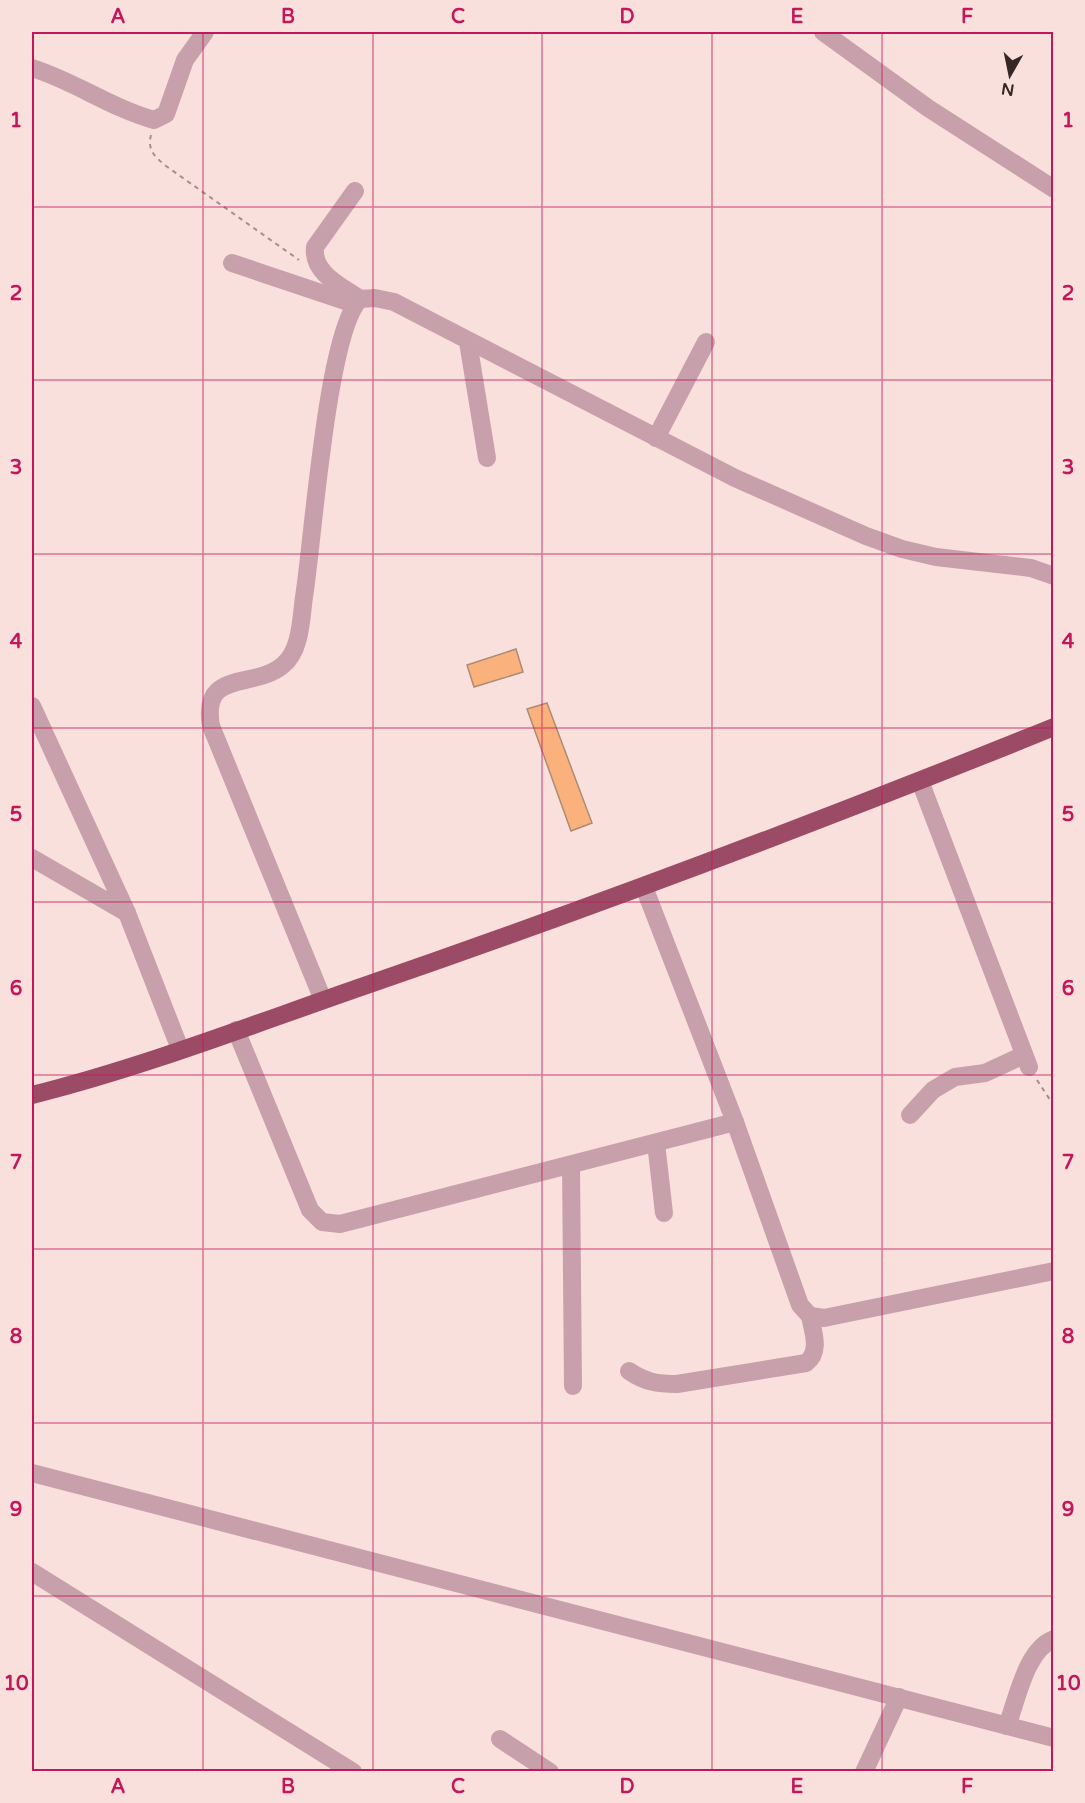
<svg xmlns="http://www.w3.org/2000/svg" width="1085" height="1803" font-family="'Varela Round',sans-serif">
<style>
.building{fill:#fbb17b;stroke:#ab8c76;stroke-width:1.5}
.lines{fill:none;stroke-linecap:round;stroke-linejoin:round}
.path{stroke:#a48f8b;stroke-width:2;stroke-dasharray:4.5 4.5;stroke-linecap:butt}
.minor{stroke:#c8a0ab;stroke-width:18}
.highway{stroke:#9c4b67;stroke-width:18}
.grid{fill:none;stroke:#c2185b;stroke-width:1.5;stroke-opacity:0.55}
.neatline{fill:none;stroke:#c2185b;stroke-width:2}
.grid-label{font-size:20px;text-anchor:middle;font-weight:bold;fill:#c2185b}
</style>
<rect width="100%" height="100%" fill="#fae0dc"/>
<g class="building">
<path d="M 516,649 L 523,672 L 474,687 L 467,665 Z"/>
<path d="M 547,703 L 592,823 L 571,831 L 527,709 Z"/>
</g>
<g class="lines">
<g class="path">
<path d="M 151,135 C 147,150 155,157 166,166 L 299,260"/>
<path d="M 1037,1080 L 1054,1106"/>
</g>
<g class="minor">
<path d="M 823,32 L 928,108 L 1054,189"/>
<path d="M 32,68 C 74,81 111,108 154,120 L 166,114 L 185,60 L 205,32"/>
<path d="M 355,191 L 315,247 C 312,273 341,286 360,299"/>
<path d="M 232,263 L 354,304"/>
<path d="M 468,342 L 487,458"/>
<path d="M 656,438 L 706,342"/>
<path d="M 32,706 L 127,913 L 180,1049"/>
<path d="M 920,781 L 1029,1067"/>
<path d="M 32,858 L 127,913"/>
<path d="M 644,887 L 735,1122 L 800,1305 L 810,1316 L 824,1318 L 1054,1271"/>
<path d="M 323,1000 L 211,726 C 201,668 254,690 283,665 C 301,651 301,618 304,597 C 313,541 327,331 360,299 L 375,298 L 394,302 L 735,478 L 866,536 L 902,549 L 936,557 L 1031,568 L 1054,576"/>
<path d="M 236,1030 L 310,1210 L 322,1222 L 340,1224 L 735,1122"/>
<path d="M 910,1115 L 933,1090 L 955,1077 L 985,1073 L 1024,1055"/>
<path d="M 656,1143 L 664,1213"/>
<path d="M 571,1165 L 573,1386"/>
<path d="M 629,1371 C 645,1382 657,1384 677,1384 L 806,1363 C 821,1352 813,1332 810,1316"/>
<path d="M 32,1473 L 1054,1738"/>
<path d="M 32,1572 L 353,1772"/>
<path d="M 1007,1726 C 1017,1700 1026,1649 1054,1639"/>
<path d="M 500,1739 L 550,1772"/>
<path d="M 864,1772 L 899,1697"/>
</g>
<path class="highway" d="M 32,1095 C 144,1067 254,1024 364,986 C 596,906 826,819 1054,727"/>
</g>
<path class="grid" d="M 203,32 L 203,1772M 373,32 L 373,1772M 542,32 L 542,1772M 712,32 L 712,1772M 882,32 L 882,1772M 32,207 L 1054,207M 32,380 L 1054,380M 32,554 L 1054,554M 32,728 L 1054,728M 32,902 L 1054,902M 32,1075 L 1054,1075M 32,1249 L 1054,1249M 32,1423 L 1054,1423M 32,1596 L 1054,1596"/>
<rect width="1085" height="1803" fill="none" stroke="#fae0dc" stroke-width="66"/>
<g transform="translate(1010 75) rotate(189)" stroke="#fae0dc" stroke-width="4.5" paint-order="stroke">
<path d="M0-4.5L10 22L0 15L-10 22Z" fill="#362724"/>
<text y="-9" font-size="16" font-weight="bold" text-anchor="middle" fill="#362724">N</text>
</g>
<rect x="33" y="33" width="1019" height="1737" class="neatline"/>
<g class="grid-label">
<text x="118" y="23">A</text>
<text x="288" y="23">B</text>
<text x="458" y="23">C</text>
<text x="627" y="23">D</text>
<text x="797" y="23">E</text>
<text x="967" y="23">F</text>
<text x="16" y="127">1</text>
<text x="1068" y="127">1</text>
<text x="16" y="300">2</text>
<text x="1068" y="300">2</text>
<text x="16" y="474">3</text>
<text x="1068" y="474">3</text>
<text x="16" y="648">4</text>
<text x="1068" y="648">4</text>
<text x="16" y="821">5</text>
<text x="1068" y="821">5</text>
<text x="16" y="995">6</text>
<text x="1068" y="995">6</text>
<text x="16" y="1169">7</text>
<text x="1068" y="1169">7</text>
<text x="16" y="1343">8</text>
<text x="1068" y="1343">8</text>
<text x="16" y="1516">9</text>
<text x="1068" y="1516">9</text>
<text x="16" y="1690">10</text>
<text x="1068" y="1690">10</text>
<text x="118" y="1793">A</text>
<text x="288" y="1793">B</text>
<text x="458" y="1793">C</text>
<text x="627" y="1793">D</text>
<text x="797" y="1793">E</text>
<text x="967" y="1793">F</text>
</g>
</svg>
